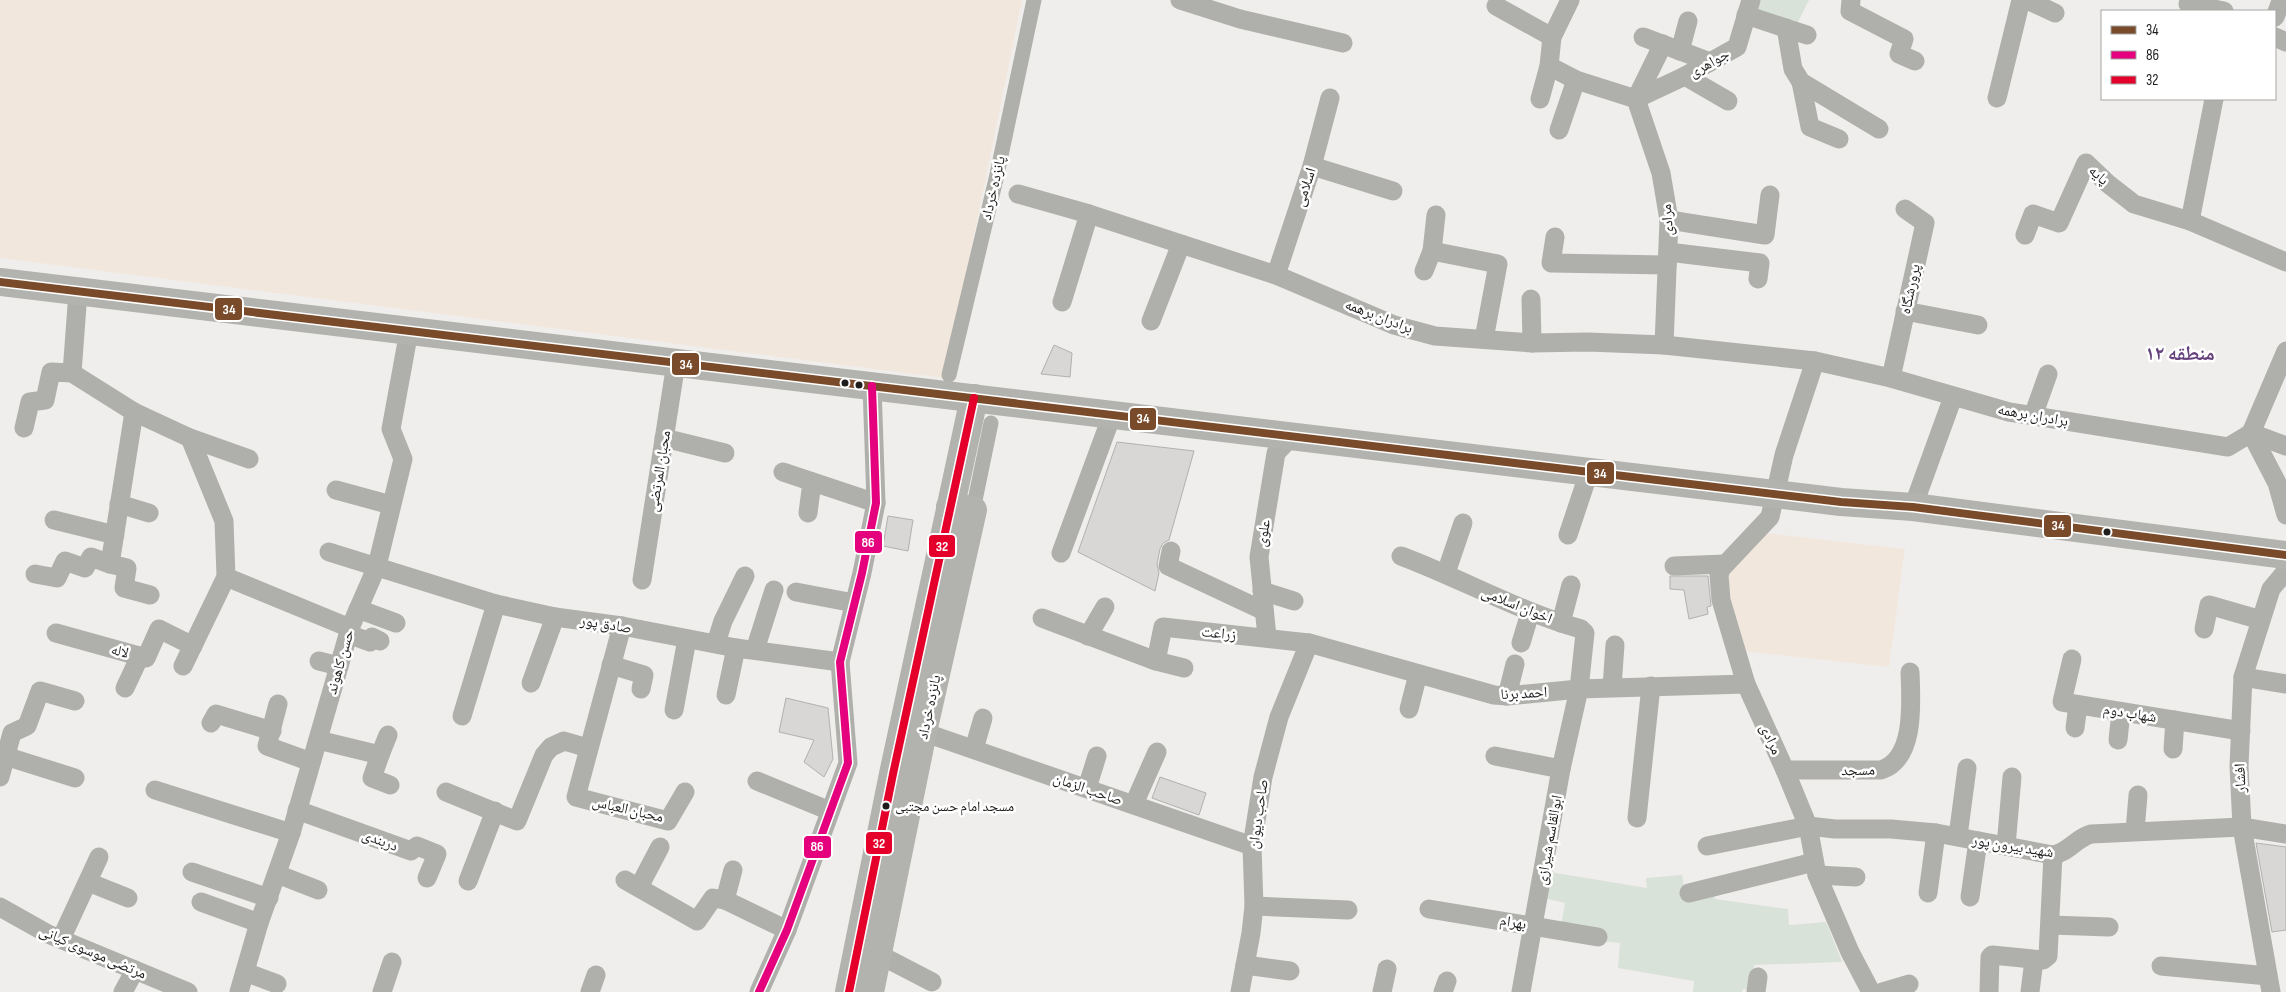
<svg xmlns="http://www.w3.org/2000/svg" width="2286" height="992" font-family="'Sofia Sans Condensed','Noto Naskh Arabic',sans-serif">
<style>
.commercial{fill:#f2e7dd}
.green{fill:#d9e2d8}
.building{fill:#d9d7d6;stroke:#b2b0b0}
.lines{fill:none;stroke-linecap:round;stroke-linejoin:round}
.pedestrian{stroke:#afb0ab;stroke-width:15}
.minor{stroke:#afb0ab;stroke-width:19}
.primary{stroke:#b2b2ae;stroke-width:28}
.bus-1-casing{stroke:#fff;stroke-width:11}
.bus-2-casing{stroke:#fff;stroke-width:11}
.bus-3-casing{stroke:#fff;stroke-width:11}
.bus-1{stroke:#7a4b2a;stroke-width:8}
.bus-2{stroke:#e5007d;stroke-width:8}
.bus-3{stroke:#e4002b;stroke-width:8}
.bus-dot{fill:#1e1d1c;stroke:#fff;stroke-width:2}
.labels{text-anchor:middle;stroke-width:5;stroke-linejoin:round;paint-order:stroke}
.bus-label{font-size:14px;fill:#1e1d1c;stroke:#fff;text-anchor:start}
.street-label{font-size:15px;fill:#1e1d1c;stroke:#fff}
.district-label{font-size:20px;font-weight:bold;fill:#65427c;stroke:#fff}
.line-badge{stroke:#fff;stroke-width:2}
.badge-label{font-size:14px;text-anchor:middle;font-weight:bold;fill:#fff}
</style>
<rect width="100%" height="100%" fill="#f0eeec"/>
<g class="commercial">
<path d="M 0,0 L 1022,0 L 945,378 L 0,258 Z"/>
<path d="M 1766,533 L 1905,549 L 1889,667 L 1741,651 L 1724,581 L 1730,569 Z"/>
</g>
<g class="green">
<path d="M 1761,0 L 1809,0 L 1798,22 L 1756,9 Z"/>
<path d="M 1550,872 L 1647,888 L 1646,878 L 1682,875 L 1686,897 L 1713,889 L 1715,899 L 1788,909 L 1789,925 L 1826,922 L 1842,962 L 1754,965 L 1751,990 L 1743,989 L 1742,992 L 1693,992 L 1694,981 L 1618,968 L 1620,943 L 1600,941 L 1561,926 L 1565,903 L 1544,898 Z"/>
</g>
<g class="building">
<path d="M 1054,345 L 1072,353 L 1070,377 L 1041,374 Z"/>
<path d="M 1117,442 L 1194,451 L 1169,540 L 1163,543 L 1160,549 L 1157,564 L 1159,573 L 1155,591 L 1078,552 Z"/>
<path d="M 888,516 L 913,520 L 908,551 L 883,546 Z"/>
<path d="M 1670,576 L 1708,576 L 1711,606 L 1707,607 L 1708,614 L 1689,619 L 1684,590 L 1670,589 Z"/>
<path d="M 786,698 L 828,708 L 833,759 L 824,777 L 804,762 L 814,740 L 779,732 Z"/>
<path d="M 1160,777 L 1206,793 L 1199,815 L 1152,798 Z"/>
<path d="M 2256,843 L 2286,847 L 2286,930 L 2272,932 Z"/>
</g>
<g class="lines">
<g class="pedestrian">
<path d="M 949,375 L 996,179 L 1034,0"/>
<path d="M 973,510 L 991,423"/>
</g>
<g class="minor">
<path d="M 1180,0 L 1240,19 L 1343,43"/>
<path d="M 1851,0 L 1850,11 L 1904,39 L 1899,54 L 1915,61"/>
<path d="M 2027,0 L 2055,13"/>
<path d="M 2188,4 L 2224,11"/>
<path d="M 1496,6 L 1552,37"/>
<path d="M 1746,15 L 1807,35"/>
<path d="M 2275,17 L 2281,1 L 2286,3"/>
<path d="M 1786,28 L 1793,69 L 1801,82 L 1879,129"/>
<path d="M 1643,37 L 1710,62"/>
<path d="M 2275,37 L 2286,42"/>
<path d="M 1680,51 L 1688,21"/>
<path d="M 1549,66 L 1576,80 L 1636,99"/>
<path d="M 1685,76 L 1728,101"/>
<path d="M 1801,82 L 1810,127 L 1839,139"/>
<path d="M 1997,98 L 2021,0"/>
<path d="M 1540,99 L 1549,66 L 1552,37 L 1570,0"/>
<path d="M 1636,99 L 1661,173 L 1669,220 L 1664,345"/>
<path d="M 1636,99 L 1685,76 L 1737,47 L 1751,0"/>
<path d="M 1636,99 L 1663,44"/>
<path d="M 1559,130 L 1576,80"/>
<path d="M 1312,166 L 1393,191"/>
<path d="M 1018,194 L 1089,214 L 1276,275 L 1394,325 L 1435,336 L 1532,343 L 1588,342 L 1664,345 L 1815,361 L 1891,378 L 2009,412 L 2228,447 L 2251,433"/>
<path d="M 1436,215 L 1432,251 L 1498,264 L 1484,339"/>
<path d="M 1669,220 L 1765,235 L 1770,195"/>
<path d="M 2190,221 L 2214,99"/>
<path d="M 2025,235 L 2033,214 L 2059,223 L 2086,163 L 2107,183 L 2134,204 L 2190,221 L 2286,262"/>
<path d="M 1555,237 L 1551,263 L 1667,265"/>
<path d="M 1668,252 L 1760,263 L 1758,279"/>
<path d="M 1424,271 L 1432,251"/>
<path d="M 1276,275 L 1312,166 L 1330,98"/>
<path d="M 1531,299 L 1532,343"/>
<path d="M 1062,302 L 1089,214"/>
<path d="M 1905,311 L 1978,325"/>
<path d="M 1151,321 L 1181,244"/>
<path d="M 1815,361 L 1784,455 L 1770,517 L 1721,569 L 1719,575 L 1721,600 L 1746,684 L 1785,770 L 1808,826 L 1817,875 L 1850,952 L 1871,992"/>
<path d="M 72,373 L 78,292"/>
<path d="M 1891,378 L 1925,223 L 1905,209"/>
<path d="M 134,412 L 110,564 L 127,568 L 124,588 L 150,595"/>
<path d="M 2033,416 L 2048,374"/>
<path d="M 24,428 L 30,402 L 45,400 L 51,372 L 72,373 L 134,412 L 190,438 L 249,459"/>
<path d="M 2251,433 L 2277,483 L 2286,515"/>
<path d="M 2251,433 L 2286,351"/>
<path d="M 2251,433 L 2286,446"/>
<path d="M 664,438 L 725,453"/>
<path d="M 783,472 L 876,503"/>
<path d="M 336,490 L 391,505"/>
<path d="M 119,504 L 149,513"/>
<path d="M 1913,507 L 1953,397"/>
<path d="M 808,513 L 812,482"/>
<path d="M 54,520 L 115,535"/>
<path d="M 1568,535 L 1589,472"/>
<path d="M 1171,551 L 1168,566 L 1264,611"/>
<path d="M 329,552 L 496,604 L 555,617 L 622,626 L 736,648 L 840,662"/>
<path d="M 1061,553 L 1112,415"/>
<path d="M 1401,556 C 1462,579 1518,611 1581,629 L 1585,633 L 1579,689 L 1561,769 L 1521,992"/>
<path d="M 1674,566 L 1725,564"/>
<path d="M 1446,573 L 1463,523"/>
<path d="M 35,574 L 57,578 L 65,561 L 85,568 L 91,557 L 110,564"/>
<path d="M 226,577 L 350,628"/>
<path d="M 642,580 L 676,363"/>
<path d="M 1262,591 L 1294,601"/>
<path d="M 796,592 L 854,603"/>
<path d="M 358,609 L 396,623"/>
<path d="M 1042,618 L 1156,661 L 1184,668"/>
<path d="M 1561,623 L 1571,585"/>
<path d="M 622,626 L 576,797 L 668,821 L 685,792"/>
<path d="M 2204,629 L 2209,605 L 2261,620"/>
<path d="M 56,633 L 146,658 L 159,629 L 193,646"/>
<path d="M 348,634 L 370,642 L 372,637 L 380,641"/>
<path d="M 1088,636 L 1105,607"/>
<path d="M 1267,637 L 1259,557 L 1276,453 L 1292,436"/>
<path d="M 716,643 L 723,621 L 745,576"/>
<path d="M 1521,643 L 1530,613"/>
<path d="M 755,650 L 774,590"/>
<path d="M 2072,659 L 2062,702 L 2241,731"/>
<path d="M 319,661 L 339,666"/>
<path d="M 1156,661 L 1163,627 L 1309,643 L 1494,695 L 1507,696 L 1579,689 L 1746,684"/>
<path d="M 611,665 L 644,675 L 641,689"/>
<path d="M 183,666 L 226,577 L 224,521 L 190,438"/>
<path d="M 2243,677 L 2286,684"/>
<path d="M 531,683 L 555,617"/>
<path d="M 1612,687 L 1615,645"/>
<path d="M 125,688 L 140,656"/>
<path d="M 726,695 L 736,648"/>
<path d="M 1507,696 L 1515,664"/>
<path d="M 278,704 L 267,746 L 311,762"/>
<path d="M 1409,709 L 1418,674"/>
<path d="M 674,710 L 687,639"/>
<path d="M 462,716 L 496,604"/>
<path d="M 211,723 L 216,714 L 272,731"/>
<path d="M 2075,728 L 2078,705"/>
<path d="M 923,732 L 1252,846"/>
<path d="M 318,740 L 380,755 L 388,735"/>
<path d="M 2118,740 L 2121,712"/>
<path d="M 974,749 L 983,718"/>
<path d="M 2173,749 L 2175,720"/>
<path d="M 380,755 L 372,778 L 390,785"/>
<path d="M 5,756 L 75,778"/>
<path d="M 1495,756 L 1561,769"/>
<path d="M 1785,770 L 1881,770 C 1916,759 1911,701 1910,672"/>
<path d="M 0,777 L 12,733 L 27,726 L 40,691 L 75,701"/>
<path d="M 757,781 L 830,811"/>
<path d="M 1087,788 L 1097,756"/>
<path d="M 155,790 L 291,833"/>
<path d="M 446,792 L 517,821 L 544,755 L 551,747 L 564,741 L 588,748"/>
<path d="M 1134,804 L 1157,752"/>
<path d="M 297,810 L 411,851 L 417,846 L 437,854 L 427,878"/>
<path d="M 1637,818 L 1651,686"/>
<path d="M 2135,831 L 2138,795"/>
<path d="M 1958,836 L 1967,768"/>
<path d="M 1707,846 L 1808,826 L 1835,829 L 1891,829 L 1936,833 L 2053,855 C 2068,853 2076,838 2091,834 L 2242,827 L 2286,834"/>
<path d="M 2006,846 L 2012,777"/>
<path d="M 192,872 L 269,898"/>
<path d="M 277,874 L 318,890"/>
<path d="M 1817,875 L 1856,877"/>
<path d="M 625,880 L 697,921 L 713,898 L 725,900 L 787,930"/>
<path d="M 468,881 L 495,811"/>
<path d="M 88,882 L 128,898"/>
<path d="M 639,887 L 660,847"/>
<path d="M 1689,893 L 1814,862"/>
<path d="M 1928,893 L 1936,833"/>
<path d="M 1970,897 L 1978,841"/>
<path d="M 725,900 L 733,870"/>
<path d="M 201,902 L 259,923"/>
<path d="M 1254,906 L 1348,910"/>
<path d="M 0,907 L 48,934 L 188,992"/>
<path d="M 1429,909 L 1598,937"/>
<path d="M 2050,925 L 2109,927"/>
<path d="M 61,939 L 99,857"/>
<path d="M 878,954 L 932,982"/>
<path d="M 1245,965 L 1290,971"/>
<path d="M 2161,966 L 2268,976"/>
<path d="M 245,972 L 277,984"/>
<path d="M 123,992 L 135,970"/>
<path d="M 239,992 L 259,923 L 291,833 L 350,628 L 377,566 L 403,459 L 391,429 L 409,331"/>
<path d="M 382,992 L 392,962"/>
<path d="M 590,992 L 596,975"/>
<path d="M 759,992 L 787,930 L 848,763 L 840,662 L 862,573 L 876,503 L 872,386"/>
<path d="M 1240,992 L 1251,933 L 1254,906 L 1252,846 L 1263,777 L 1279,717 L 1309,643"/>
<path d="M 1382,992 L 1387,969"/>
<path d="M 1443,992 L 1447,981"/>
<path d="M 1756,992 L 1758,977"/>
<path d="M 1882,992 L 1909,984"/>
<path d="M 1989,992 L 1990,957 L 1992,955 L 2043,960 L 2048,956 L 2053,855"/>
<path d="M 2030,992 L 2034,960"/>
<path d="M 2271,992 L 2242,827 L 2239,766 L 2243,677 L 2271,589 L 2286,571"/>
</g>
<g class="primary">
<path d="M 0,282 L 1841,502 L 1913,507 L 2286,555"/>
<path d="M 849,992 L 893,774 L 974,398"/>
<path d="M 870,992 L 923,732 L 973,510 L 950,507"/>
</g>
<defs>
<path id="bus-1" d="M 0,282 L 1841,502 L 1913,507 L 2286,555"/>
<path id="bus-2" d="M 759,992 L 787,930 L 848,763 L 840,662 L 862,573 L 876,503 L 872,386"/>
<path id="bus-3" d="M 849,992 L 893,774 L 974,398"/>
</defs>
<use href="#bus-1" class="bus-1-casing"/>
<use href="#bus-2" class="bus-2-casing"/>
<use href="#bus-3" class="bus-3-casing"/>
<use href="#bus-1" class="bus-1"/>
<use href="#bus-2" class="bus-2"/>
<use href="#bus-3" class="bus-3"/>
</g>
<g class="bus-dot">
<circle cx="845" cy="383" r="4.5"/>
<circle cx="859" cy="385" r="4.5"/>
<circle cx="2107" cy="532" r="4.5"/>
<circle cx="886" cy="806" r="4.5"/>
</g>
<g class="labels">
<g class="bus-label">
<text x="895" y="811">مسجد امام حسن مجتبی</text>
</g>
<g class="street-label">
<text transform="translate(1709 63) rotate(-29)" y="5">جواهری</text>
<text transform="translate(2099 175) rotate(43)" y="5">پایه</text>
<text transform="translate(1305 187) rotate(-72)" y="5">اسلامی</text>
<text transform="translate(993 188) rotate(-77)" y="5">پانزده خرداد</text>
<text transform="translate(1667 220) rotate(-94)" y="5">مرادی</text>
<text transform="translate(1910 289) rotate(-78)" y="5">پرورشگاه</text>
<text transform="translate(1379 316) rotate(21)" y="5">برادران برهمه</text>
<text transform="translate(2033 415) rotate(10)" y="5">برادران برهمه</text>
<text transform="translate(659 471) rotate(-81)" y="5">محبان المرتضی</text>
<text transform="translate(1263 533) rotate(-81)" y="5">علوی</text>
<text transform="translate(1517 605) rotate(22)" y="5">اخوان اسلامی</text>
<text transform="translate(606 624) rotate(9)" y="5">صادق پور</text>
<text transform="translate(1219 633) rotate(6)" y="5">زراعت</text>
<text transform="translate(120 651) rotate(15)" y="5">لاله</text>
<text transform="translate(340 662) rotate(-74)" y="5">حسن کاهوند</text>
<text transform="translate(1524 693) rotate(-3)" y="5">احمد برنا</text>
<text transform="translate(929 707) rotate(-78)" y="5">پانزده خرداد</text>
<text transform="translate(2130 713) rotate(9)" y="5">شهاب دوم</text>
<text transform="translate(1771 739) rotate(65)" y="5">مرادی</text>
<text transform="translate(1858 770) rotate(-1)" y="5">مسجد</text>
<text transform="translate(2240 778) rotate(-92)" y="5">افشار</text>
<text transform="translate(1088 789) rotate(19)" y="5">صاحب الزمان</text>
<text transform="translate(628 809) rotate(13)" y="5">محبان العباس</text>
<text transform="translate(1258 814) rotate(-82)" y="5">صاحب دیوان</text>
<text transform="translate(380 840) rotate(20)" y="5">دربندی</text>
<text transform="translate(1549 840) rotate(-80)" y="5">ابوالقاسم شیرازی</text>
<text transform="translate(2013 846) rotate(9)" y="5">شهید بیرون پور</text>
<text transform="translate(1513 922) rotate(9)" y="5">بهرام</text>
<text transform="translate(93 952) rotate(23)" y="5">مرتضی موسوی کیانی</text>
</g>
<g class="district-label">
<text x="2180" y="360">منطقه ۱۲</text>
</g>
</g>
<g class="line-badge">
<rect x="214" y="297" width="29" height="24" rx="5" fill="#7a4b2a"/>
<rect x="671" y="352" width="29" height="24" rx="5" fill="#7a4b2a"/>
<rect x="1129" y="407" width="28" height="24" rx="5" fill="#7a4b2a"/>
<rect x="1586" y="461" width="29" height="24" rx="5" fill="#7a4b2a"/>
<rect x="2043" y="514" width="29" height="24" rx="5" fill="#7a4b2a"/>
<rect x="854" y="530" width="29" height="24" rx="5" fill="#e5007d"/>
<rect x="928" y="534" width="28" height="24" rx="5" fill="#e4002b"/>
<rect x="865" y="831" width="28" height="24" rx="5" fill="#e4002b"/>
<rect x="803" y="835" width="29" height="24" rx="5" fill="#e5007d"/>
</g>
<g class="badge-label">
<text x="229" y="314">34</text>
<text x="686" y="369">34</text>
<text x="1143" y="423">34</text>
<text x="1600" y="478">34</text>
<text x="2058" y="530">34</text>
<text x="868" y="547">86</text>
<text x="942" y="551">32</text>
<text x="879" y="848">32</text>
<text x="817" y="851">86</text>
</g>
<rect x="2101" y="10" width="175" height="90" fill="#ffffff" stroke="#a5a5a4"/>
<rect x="2111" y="26" width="25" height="8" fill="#7a4b2a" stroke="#a5a5a4"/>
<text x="2146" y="35" font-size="15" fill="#1e1d1c">34</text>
<rect x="2111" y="51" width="25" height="8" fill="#e5007d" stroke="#a5a5a4"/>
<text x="2146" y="60" font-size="15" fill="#1e1d1c">86</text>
<rect x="2111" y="76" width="25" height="8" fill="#e4002b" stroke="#a5a5a4"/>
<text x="2146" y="85" font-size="15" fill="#1e1d1c">32</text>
</svg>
